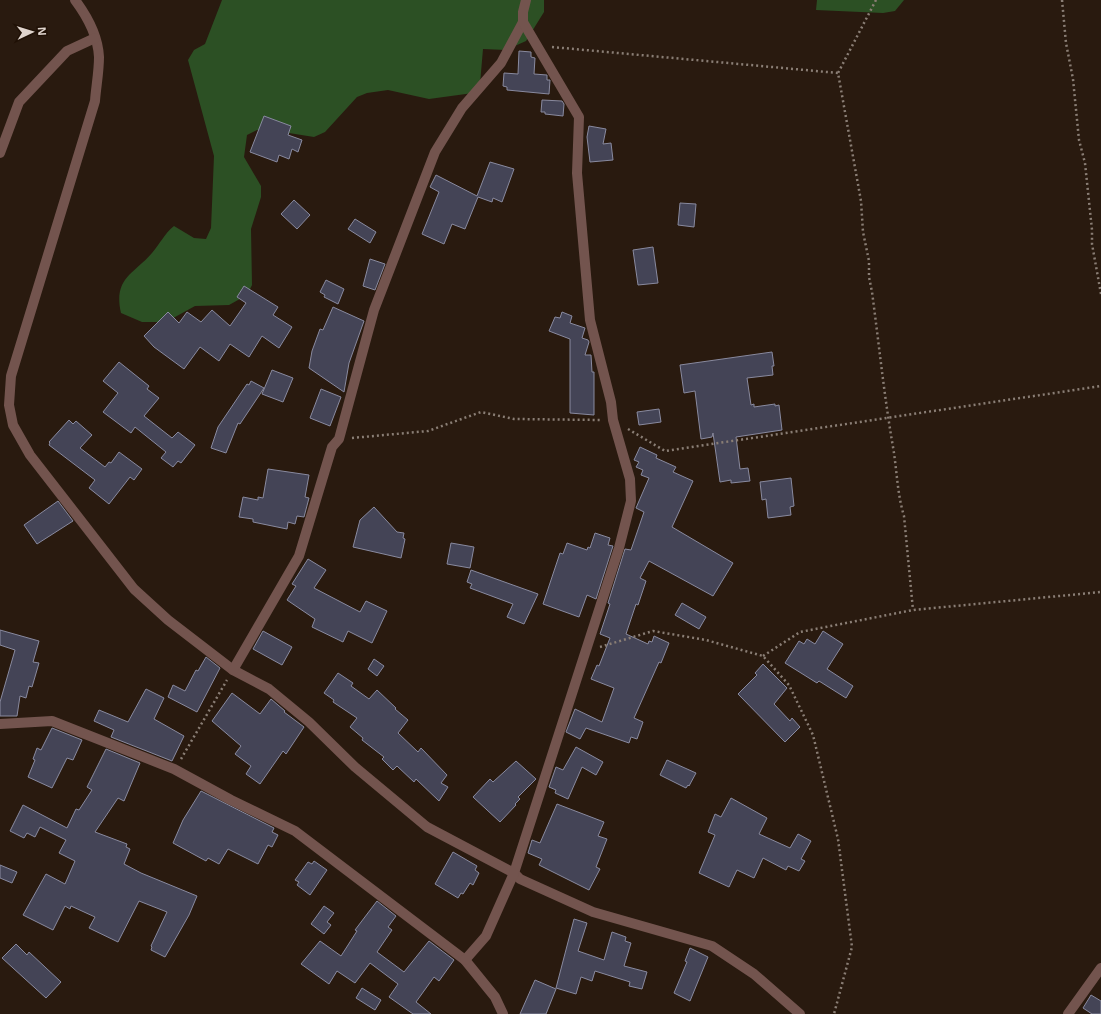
<svg xmlns="http://www.w3.org/2000/svg" width="1101" height="1014" font-family="'Noto Sans',sans-serif">
<style>
.green{fill:#2c5024}
.building{fill:#444456;stroke:#898a9f}
.lines{fill:none;stroke-linecap:round;stroke-linejoin:round}
.path{stroke:#8a7e75;stroke-width:2.5;stroke-dasharray:2 3;stroke-linecap:butt}
.minor{stroke:#73544e;stroke-width:10}
</style>
<rect width="100%" height="100%" fill="#291a0f"/>
<g class="green">
<path d="M 222,0 L 544,0 L 544,12 L 526,41 L 506,50 L 483,49 L 480,84 L 473,93 L 429,99 L 388,90 L 367,93 L 357,97 L 325,132 L 314,137 L 270,130 L 257,130 L 247,135 L 244,157 L 261,186 L 261,197 L 251,229 L 252,285 L 247,295 L 229,305 L 195,306 L 166,322 L 142,322 L 121,313 C 113,278 134,274 152,253 C 160,244 164,234 174,226 L 194,238 L 206,239 L 211,228 L 214,156 L 188,60 L 194,50 L 205,44 Z"/>
<path d="M 817,0 L 904,0 L 895,11 L 883,13 L 816,10 Z"/>
</g>
<g class="building">
<path d="M 519,51 L 531,52 L 531,57 L 535,58 L 534,74 L 547,75 L 547,80 L 550,80 L 549,94 L 507,90 L 507,87 L 503,86 L 504,73 L 518,74 Z"/>
<path d="M 542,100 L 562,101 L 564,104 L 563,116 L 545,114 L 545,112 L 541,112 Z"/>
<path d="M 264,116 L 291,126 L 288,135 L 302,140 L 298,152 L 292,149 L 289,159 L 279,155 L 277,162 L 250,152 Z"/>
<path d="M 589,126 L 606,129 L 603,144 L 611,143 L 613,160 L 590,162 L 587,137 Z"/>
<path d="M 490,162 L 514,169 L 502,202 L 493,198 L 492,202 L 478,197 L 465,229 L 452,224 L 444,244 L 422,234 L 439,192 L 430,187 L 436,175 L 477,196 Z"/>
<path d="M 294,200 L 310,215 L 297,229 L 281,214 Z"/>
<path d="M 680,203 L 696,204 L 694,227 L 678,225 Z"/>
<path d="M 355,219 L 376,232 L 370,243 L 348,229 Z"/>
<path d="M 653,247 L 658,283 L 638,285 L 633,250 Z"/>
<path d="M 370,259 L 385,264 L 375,290 L 363,286 Z"/>
<path d="M 326,280 L 344,289 L 338,304 L 324,297 L 325,295 L 320,292 Z"/>
<path d="M 244,286 L 278,307 L 273,315 L 292,327 L 279,348 L 262,336 L 249,357 L 230,344 L 219,361 L 200,347 L 184,369 L 154,347 L 144,336 L 168,312 L 179,323 L 187,312 L 201,322 L 212,310 L 230,326 L 246,303 L 237,297 Z"/>
<path d="M 333,307 L 364,321 L 349,363 L 344,392 L 309,368 L 312,351 L 320,329 L 323,330 Z"/>
<path d="M 562,312 L 572,316 L 570,323 L 585,328 L 582,338 L 588,340 L 589,342 L 585,355 L 591,355 L 592,372 L 594,372 L 594,415 L 570,413 L 570,339 L 549,331 L 555,317 L 560,318 Z"/>
<path d="M 772,352 L 774,366 L 772,366 L 773,375 L 747,378 L 751,405 L 754,404 L 754,407 L 775,404 L 775,406 L 779,405 L 782,430 L 736,437 L 740,469 L 748,468 L 750,481 L 731,483 L 731,480 L 720,482 L 713,433 L 712,437 L 701,439 L 695,391 L 684,393 L 680,365 Z"/>
<path d="M 119,362 L 149,386 L 147,389 L 159,398 L 144,416 L 172,438 L 178,432 L 195,445 L 181,463 L 178,461 L 173,467 L 161,458 L 166,452 L 135,427 L 131,433 L 103,412 L 118,393 L 103,381 Z"/>
<path d="M 272,370 L 293,378 L 283,402 L 262,394 Z"/>
<path d="M 251,381 L 264,388 L 240,424 L 238,423 L 226,453 L 211,448 L 218,427 L 247,384 L 249,385 Z"/>
<path d="M 321,389 L 341,397 L 330,426 L 310,418 Z"/>
<path d="M 659,409 L 661,422 L 639,425 L 637,412 Z"/>
<path d="M 69,420 L 73,424 L 76,421 L 92,435 L 80,448 L 105,467 L 109,462 L 111,463 L 119,452 L 142,469 L 134,480 L 130,477 L 109,504 L 89,488 L 95,480 L 49,445 L 50,443 L 49,442 Z"/>
<path d="M 640,447 L 657,455 L 656,458 L 676,467 L 673,472 L 693,481 L 672,527 L 733,563 L 713,596 L 649,561 L 640,578 L 646,581 L 638,605 L 636,604 L 626,634 L 648,644 L 649,641 L 652,642 L 654,636 L 669,643 L 661,663 L 659,662 L 634,718 L 643,722 L 637,739 L 631,737 L 629,743 L 586,728 L 580,739 L 566,732 L 575,709 L 602,722 L 614,688 L 591,679 L 597,665 L 599,666 L 610,638 L 600,634 L 610,604 L 608,603 L 625,549 L 631,550 L 644,512 L 636,508 L 649,478 L 641,475 L 643,470 L 636,467 L 639,462 L 634,460 Z"/>
<path d="M 268,469 L 309,475 L 305,497 L 309,498 L 304,517 L 297,516 L 295,524 L 288,522 L 287,529 L 253,522 L 253,519 L 239,517 L 243,497 L 258,500 L 258,497 L 263,498 Z"/>
<path d="M 791,478 L 794,506 L 790,507 L 791,515 L 768,518 L 766,499 L 762,500 L 760,482 Z"/>
<path d="M 58,501 L 73,521 L 37,544 L 24,525 Z"/>
<path d="M 374,507 L 397,532 L 404,533 L 403,538 L 405,539 L 401,558 L 353,547 L 360,520 Z"/>
<path d="M 595,533 L 610,538 L 608,545 L 613,546 L 596,599 L 587,595 L 579,617 L 543,604 L 560,553 L 563,554 L 567,543 L 587,550 L 588,547 L 590,548 Z"/>
<path d="M 451,543 L 474,547 L 470,568 L 447,564 Z"/>
<path d="M 308,559 L 326,570 L 314,588 L 360,612 L 366,601 L 387,611 L 372,643 L 348,631 L 343,642 L 312,627 L 315,619 L 287,600 L 296,586 L 292,584 Z"/>
<path d="M 471,570 L 538,594 L 524,624 L 507,617 L 513,604 L 470,588 L 472,584 L 467,582 Z"/>
<path d="M 682,603 L 706,617 L 699,629 L 675,615 Z"/>
<path d="M 0,630 L 39,641 L 33,662 L 39,663 L 32,687 L 29,686 L 26,698 L 20,696 L 17,716 L 0,716 L 0,702 L 15,650 L 0,645 Z"/>
<path d="M 263,631 L 292,647 L 282,665 L 253,649 Z"/>
<path d="M 823,631 L 843,644 L 827,669 L 853,686 L 846,698 L 819,681 L 817,683 L 785,663 L 799,641 L 804,644 L 807,639 L 815,644 Z"/>
<path d="M 206,657 L 220,668 L 197,712 L 168,697 L 173,685 L 185,691 L 196,670 L 198,671 Z"/>
<path d="M 374,659 L 384,666 L 377,676 L 368,669 Z"/>
<path d="M 763,664 L 787,688 L 774,704 L 790,721 L 792,718 L 800,727 L 785,742 L 738,694 L 757,675 L 755,673 Z"/>
<path d="M 338,673 L 353,683 L 351,686 L 369,699 L 377,690 L 396,708 L 395,709 L 408,720 L 398,733 L 418,752 L 421,748 L 447,775 L 441,783 L 448,787 L 439,801 L 416,779 L 414,782 L 397,766 L 393,770 L 382,759 L 384,757 L 362,740 L 363,738 L 350,727 L 357,718 L 333,702 L 334,700 L 324,693 Z"/>
<path d="M 146,689 L 164,698 L 154,719 L 184,736 L 172,761 L 111,737 L 114,730 L 94,721 L 99,710 L 128,722 Z"/>
<path d="M 232,693 L 260,714 L 271,699 L 285,711 L 284,712 L 304,727 L 286,754 L 283,751 L 260,784 L 246,774 L 251,766 L 235,754 L 241,746 L 212,721 Z"/>
<path d="M 52,728 L 82,740 L 73,760 L 67,758 L 52,788 L 28,777 L 35,760 L 33,759 L 37,748 L 41,750 Z"/>
<path d="M 576,747 L 603,762 L 596,775 L 582,767 L 568,799 L 555,793 L 556,790 L 549,787 L 556,767 L 563,770 Z"/>
<path d="M 106,749 L 140,763 L 124,801 L 118,798 L 95,832 L 127,844 L 126,847 L 130,849 L 124,864 L 141,873 L 197,896 L 189,915 L 165,957 L 151,950 L 152,947 L 151,946 L 167,912 L 139,901 L 118,942 L 89,928 L 95,917 L 71,906 L 70,909 L 65,906 L 53,930 L 23,915 L 46,874 L 65,884 L 75,861 L 59,853 L 66,840 L 40,827 L 35,837 L 27,833 L 24,838 L 10,831 L 23,805 L 67,828 L 76,809 L 79,810 L 92,790 L 87,787 Z"/>
<path d="M 667,760 L 696,773 L 689,786 L 688,785 L 686,788 L 660,775 Z"/>
<path d="M 516,761 L 536,779 L 518,797 L 520,799 L 515,804 L 516,805 L 500,822 L 473,797 L 490,779 L 493,782 Z"/>
<path d="M 201,791 L 274,828 L 272,832 L 278,835 L 272,847 L 268,845 L 258,864 L 228,849 L 219,864 L 208,858 L 206,861 L 173,843 L 183,820 Z"/>
<path d="M 731,798 L 767,818 L 759,834 L 790,848 L 798,834 L 811,841 L 801,859 L 805,861 L 799,871 L 788,866 L 786,870 L 763,858 L 754,878 L 737,870 L 729,887 L 699,873 L 715,835 L 708,832 L 715,814 L 721,817 Z"/>
<path d="M 557,804 L 604,822 L 598,836 L 607,839 L 596,867 L 600,869 L 589,890 L 539,865 L 542,859 L 528,853 L 532,840 L 540,843 Z"/>
<path d="M 453,852 L 477,866 L 475,870 L 479,873 L 473,885 L 470,883 L 463,894 L 461,893 L 458,898 L 435,884 Z"/>
<path d="M 314,861 L 327,870 L 310,895 L 297,885 L 299,882 L 295,880 L 308,862 L 312,864 Z"/>
<path d="M 0,865 L 17,872 L 12,883 L 0,878 Z"/>
<path d="M 377,901 L 396,916 L 388,927 L 392,930 L 377,952 L 404,972 L 429,941 L 454,960 L 439,981 L 434,977 L 416,1002 L 431,1014 L 413,1014 L 389,997 L 398,984 L 370,963 L 355,983 L 337,971 L 329,984 L 301,964 L 320,941 L 341,956 L 357,931 L 355,930 Z"/>
<path d="M 324,906 L 334,913 L 327,922 L 331,925 L 324,934 L 311,924 Z"/>
<path d="M 574,919 L 587,923 L 578,951 L 604,960 L 612,932 L 626,937 L 625,941 L 631,943 L 624,966 L 647,972 L 642,989 L 629,986 L 630,982 L 595,971 L 592,981 L 581,977 L 576,994 L 556,988 Z"/>
<path d="M 16,944 L 27,955 L 29,952 L 61,982 L 46,998 L 2,958 Z"/>
<path d="M 690,948 L 708,957 L 690,1001 L 674,993 L 687,962 L 685,961 Z"/>
<path d="M 535,980 L 556,989 L 546,1014 L 520,1014 Z"/>
<path d="M 362,988 L 381,1000 L 375,1010 L 356,998 Z"/>
<path d="M 1091,995 L 1101,1001 L 1101,1014 L 1092,1014 L 1083,1008 Z"/>
</g>
<g class="lines">
<g class="path">
<path d="M 876,0 L 838,73 L 861,201 L 863,232 L 869,261 L 869,277 L 872,292 C 879,344 884,395 893,447 C 897,470 897,493 904,516 L 913,610"/>
<path d="M 1062,0 L 1066,43 L 1073,79 L 1079,140 L 1085,163 L 1092,230 L 1092,244 L 1101,294"/>
<path d="M 552,47 L 838,73"/>
<path d="M 628,429 L 665,451 L 1101,386"/>
<path d="M 352,438 L 428,431 L 481,412 L 514,419 L 602,420"/>
<path d="M 600,647 L 653,631 L 706,640 L 763,656 L 789,685 L 813,735 L 838,839 L 852,947 L 834,1014"/>
<path d="M 763,656 L 800,632 L 913,610 L 1101,592"/>
<path d="M 181,759 L 227,680"/>
</g>
<g class="minor">
<path d="M 75,0 C 87,16 98,36 99,57 C 99,72 96,87 95,101 L 11,376 L 9,405 L 13,425 L 30,455 L 134,589 L 168,620 L 233,670 L 269,689 L 309,722 L 355,767 L 427,827 L 514,873 L 520,879 L 593,912 L 712,946 L 754,974 L 800,1014"/>
<path d="M 0,153 L 19,102 L 67,51 L 95,38"/>
<path d="M 233,670 L 299,556 L 332,447 L 339,439 L 374,310 L 435,152 L 462,108 L 501,63 L 523,22"/>
<path d="M 0,724 L 52,721 L 174,769 L 231,800 L 295,831 L 465,960 L 495,997 L 503,1014"/>
<path d="M 465,960 L 486,936 L 514,873 L 619,548 L 631,501 L 630,479 L 613,420 L 611,402 L 590,320 L 577,173 L 579,117 L 523,22 L 523,12 L 526,0"/>
<path d="M 1068,1014 L 1101,968"/>
</g>
</g>
<g transform="translate(32 32) rotate(86)" stroke="#201106" stroke-width="3" paint-order="stroke">
<path d="M0-3L7 15L0 10L-7 15Z" fill="#dfd4cd"/>
<text y="-6" font-size="11" font-weight="bold" text-anchor="middle" fill="#dfd4cd">N</text>
</g>
</svg>
